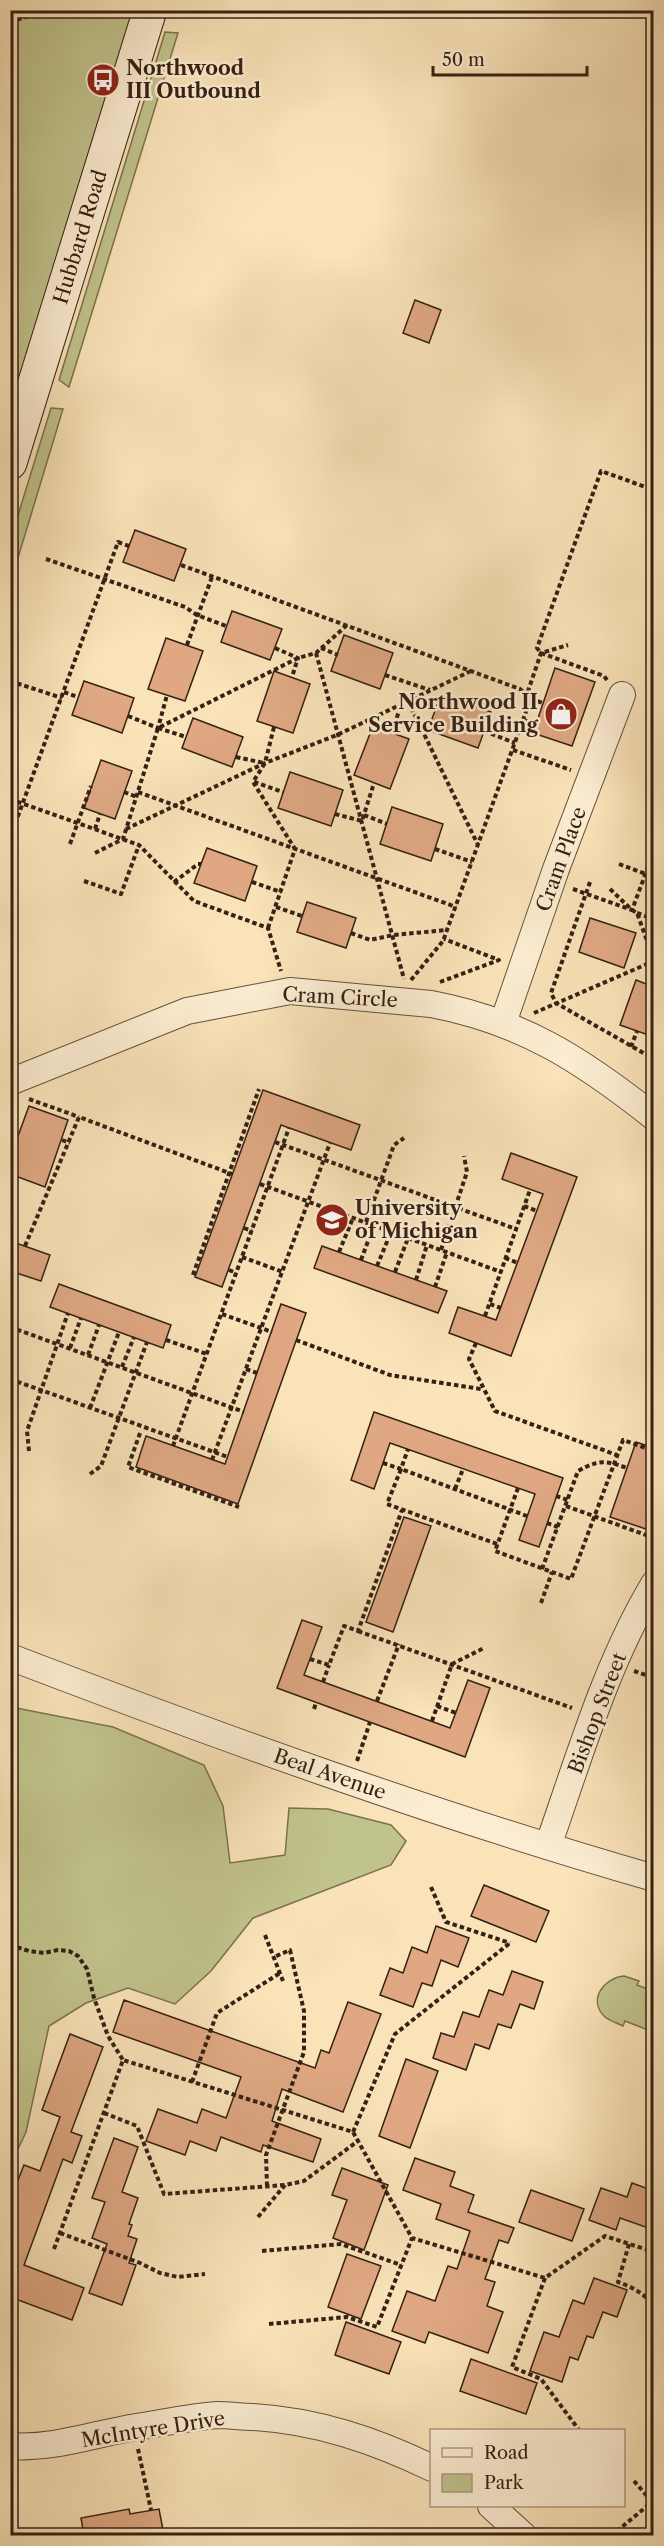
<svg xmlns="http://www.w3.org/2000/svg" width="664" height="2546" font-family="'Libre Caslon Text',serif">
<style>
.green{fill:#c1c38c;stroke:#7b7250;stroke-width:1.5}
.building{fill:#dfa883;stroke:#352014;stroke-width:1.5}
.lines{fill:none;stroke-linecap:round;stroke-linejoin:round}
.street-casing{stroke:#66513d;stroke-width:28}
.secondary-casing{stroke:#352014;stroke-width:35}
.path{stroke:#352014;stroke-width:4;stroke-dasharray:4.5 3;stroke-linecap:butt}
.street{stroke:#fcedd2;stroke-width:26}
.secondary{stroke:#fcedd2;stroke-width:33}
.labels{text-anchor:middle;stroke-width:5;stroke-linejoin:round;paint-order:stroke}
.poi-label{font-size:20px;font-weight:bold;fill:#352014;stroke:#fcedd2;text-anchor:start}
.street-label{font-size:20px;fill:#352014;stroke:#fcedd2}
</style>
<rect width="100%" height="100%" fill="#fae3b9"/>
<filter id="stains"><feTurbulence type="fractalNoise" baseFrequency=".00333" numOctaves="4"/><feColorMatrix values="0 0 0 0 .2 0 0 0 0 .09 0 0 0 0 .02 0 0 0 .5 -.17"/></filter>
<radialGradient id="worn" r=".72"><stop offset=".6" stop-color="#630" stop-opacity="0"/><stop offset="1" stop-color="#630" stop-opacity=".3"/></radialGradient>
<g class="green">
<path d="M 11,11 L 135,11 L 11,420 Z"/>
<path d="M 165,32 L 178,33 L 69,387 L 59,380 Z"/>
<path d="M 51,408 L 63,409 L 11,581 L 11,538 Z"/>
<path d="M 11,1707 L 113,1727 L 204,1765 L 223,1806 L 230,1863 L 285,1855 L 289,1808 L 328,1809 L 391,1825 L 406,1841 L 391,1865 L 253,1918 L 211,1971 L 175,2004 L 128,1988 L 86,2003 L 49,2026 L 26,2132 L 11,2164 Z"/>
<path d="M 624,1976 L 639,1981 L 637,1985 L 653,1991 L 653,2032 L 625,2021 L 623,2026 C 617,2023 610,2021 605,2017 C 587,2000 604,1978 624,1976 Z"/>
</g>
<g class="building">
<path d="M 415,300 L 441,310 L 429,343 L 403,333 Z"/>
<path d="M 135,530 L 186,549 L 174,581 L 123,562 Z"/>
<path d="M 232,611 L 282,629 L 270,660 L 221,642 Z"/>
<path d="M 344,635 L 393,653 L 380,689 L 331,671 Z"/>
<path d="M 166,638 L 203,651 L 185,701 L 148,689 Z"/>
<path d="M 555,668 L 595,682 L 572,746 L 533,733 Z"/>
<path d="M 274,671 L 310,684 L 293,733 L 257,721 Z"/>
<path d="M 84,681 L 134,698 L 122,733 L 72,715 Z"/>
<path d="M 441,694 L 491,712 L 478,748 L 428,730 Z"/>
<path d="M 193,718 L 243,737 L 232,767 L 182,748 Z"/>
<path d="M 373,726 L 409,739 L 390,789 L 354,775 Z"/>
<path d="M 101,760 L 132,771 L 115,819 L 84,808 Z"/>
<path d="M 290,772 L 343,790 L 331,826 L 278,808 Z"/>
<path d="M 392,807 L 443,824 L 431,861 L 380,844 Z"/>
<path d="M 207,848 L 257,866 L 245,901 L 194,883 Z"/>
<path d="M 307,902 L 356,918 L 346,948 L 297,932 Z"/>
<path d="M 590,918 L 636,933 L 624,968 L 579,952 Z"/>
<path d="M 636,980 L 654,987 L 654,1037 L 620,1025 Z"/>
<path d="M 263,1090 L 360,1125 L 351,1150 L 281,1125 L 222,1287 L 195,1277 Z"/>
<path d="M 29,1106 L 68,1120 L 45,1187 L 10,1174 L 10,1158 Z"/>
<path d="M 511,1153 L 577,1177 L 511,1356 L 449,1333 L 458,1307 L 496,1320 L 543,1194 L 502,1179 Z"/>
<path d="M 10,1241 L 50,1255 L 41,1281 L 10,1271 Z"/>
<path d="M 322,1246 L 447,1291 L 438,1313 L 314,1268 Z"/>
<path d="M 59,1284 L 171,1325 L 163,1348 L 50,1307 Z"/>
<path d="M 281,1304 L 306,1313 L 238,1504 L 136,1467 L 146,1436 L 225,1464 Z"/>
<path d="M 374,1412 L 563,1478 L 539,1547 L 519,1540 L 535,1494 L 390,1443 L 374,1489 L 351,1480 Z"/>
<path d="M 636,1442 L 654,1448 L 654,1518 L 649,1530 L 610,1517 Z"/>
<path d="M 404,1517 L 431,1526 L 393,1632 L 366,1622 Z"/>
<path d="M 302,1620 L 322,1627 L 304,1675 L 450,1728 L 468,1680 L 490,1688 L 465,1757 L 277,1688 Z"/>
<path d="M 484,1885 L 549,1911 L 536,1942 L 471,1916 Z"/>
<path d="M 436,1926 L 469,1938 L 458,1967 L 441,1960 L 432,1986 L 422,1983 L 413,2007 L 380,1995 L 390,1968 L 403,1973 L 412,1947 L 427,1953 Z"/>
<path d="M 512,1971 L 543,1982 L 534,2009 L 520,2004 L 511,2028 L 498,2024 L 489,2049 L 475,2044 L 466,2070 L 433,2058 L 441,2033 L 454,2037 L 463,2012 L 479,2017 L 489,1990 L 503,1995 Z"/>
<path d="M 124,2000 L 315,2068 L 321,2050 L 329,2053 L 348,2002 L 381,2014 L 343,2112 L 282,2089 L 272,2121 L 321,2139 L 313,2162 L 263,2145 L 261,2152 L 221,2137 L 216,2151 L 190,2141 L 185,2155 L 146,2141 L 158,2109 L 197,2123 L 202,2109 L 226,2118 L 241,2077 L 113,2032 Z"/>
<path d="M 70,2034 L 103,2047 L 71,2132 L 82,2136 L 72,2163 L 63,2159 L 24,2265 L 84,2288 L 72,2320 L 10,2297 L 10,2200 L 24,2165 L 40,2171 L 60,2117 L 42,2110 Z"/>
<path d="M 406,2059 L 438,2071 L 410,2148 L 379,2136 Z"/>
<path d="M 114,2138 L 138,2147 L 122,2192 L 138,2198 L 129,2224 L 132,2225 L 128,2236 L 137,2239 L 129,2263 L 136,2265 L 122,2305 L 89,2293 L 107,2244 L 92,2238 L 105,2202 L 92,2198 Z"/>
<path d="M 415,2158 L 455,2172 L 450,2186 L 474,2195 L 468,2212 L 514,2228 L 508,2243 L 499,2240 L 485,2279 L 495,2282 L 487,2306 L 503,2312 L 488,2353 L 429,2332 L 425,2343 L 392,2331 L 407,2291 L 435,2301 L 448,2266 L 457,2269 L 470,2231 L 436,2219 L 441,2204 L 403,2190 Z"/>
<path d="M 342,2168 L 388,2185 L 364,2250 L 333,2238 L 347,2200 L 332,2195 Z"/>
<path d="M 632,2183 L 654,2191 L 654,2230 L 620,2218 L 616,2230 L 589,2220 L 601,2188 L 627,2197 Z"/>
<path d="M 531,2190 L 584,2209 L 572,2241 L 519,2222 Z"/>
<path d="M 347,2254 L 381,2266 L 361,2319 L 328,2307 Z"/>
<path d="M 594,2278 L 627,2290 L 617,2317 L 603,2312 L 593,2338 L 587,2336 L 578,2360 L 570,2357 L 562,2382 L 530,2371 L 544,2332 L 559,2337 L 573,2300 L 584,2304 Z"/>
<path d="M 346,2322 L 401,2342 L 389,2374 L 335,2355 Z"/>
<path d="M 471,2359 L 537,2383 L 526,2414 L 460,2391 Z"/>
<path d="M 129,2509 L 130,2514 L 159,2509 L 164,2535 L 84,2535 L 81,2518 Z"/>
</g>
<g class="lines">
<defs>
<g id="street">
<path d="M 503,1023 L 556,869 L 622,695"/>
<path d="M 10,1082 L 187,1011 L 290,991 L 431,1004 C 522,1021 582,1060 654,1117"/>
<path d="M 10,1657 C 222,1738 435,1815 654,1878"/>
<path d="M 548,1846 C 579,1758 606,1664 654,1584"/>
<path d="M 10,2446 C 54,2449 94,2434 136,2427 C 163,2423 190,2417 217,2415 C 229,2415 242,2417 253,2417 C 317,2421 374,2440 432,2468"/>
<path d="M 491,2506 L 524,2536"/>
</g>
<path id="secondary" d="M 10,463 L 150,10"/>
</defs>
<use href="#street" class="street-casing"/>
<use href="#secondary" class="secondary-casing"/>
<g class="path">
<path d="M 10,22 L 48,10"/>
<path d="M 46,559 L 185,607 L 197,615 L 226,626"/>
<path d="M 181,565 L 520,689 L 532,699 L 543,703"/>
<path d="M 187,645 L 212,577"/>
<path d="M 275,648 L 298,658 L 292,677"/>
<path d="M 321,648 L 338,655"/>
<path d="M 316,653 L 404,979"/>
<path d="M 385,675 L 430,690"/>
<path d="M 607,680 L 604,676 L 541,653 L 537,648 L 601,471 L 654,490"/>
<path d="M 10,681 L 62,698"/>
<path d="M 64,692 L 78,697"/>
<path d="M 408,701 L 478,845"/>
<path d="M 128,716 L 158,728 L 167,695"/>
<path d="M 523,720 L 536,724"/>
<path d="M 158,728 L 186,737"/>
<path d="M 484,731 L 515,743"/>
<path d="M 392,732 L 401,705"/>
<path d="M 513,750 L 571,770"/>
<path d="M 236,757 L 264,763"/>
<path d="M 254,782 L 283,792"/>
<path d="M 124,792 L 137,797"/>
<path d="M 138,792 L 456,907"/>
<path d="M 10,799 L 139,845 L 194,901 L 268,928 L 281,971"/>
<path d="M 335,814 L 362,821 L 374,783"/>
<path d="M 364,815 L 387,824"/>
<path d="M 95,829 L 100,814"/>
<path d="M 126,829 L 265,763 L 337,735 L 471,671"/>
<path d="M 10,838 L 118,542 L 129,546"/>
<path d="M 70,844 L 91,786"/>
<path d="M 435,849 L 472,862"/>
<path d="M 95,853 L 123,839 L 158,728 L 298,658 L 316,653 L 347,625"/>
<path d="M 619,864 L 654,877"/>
<path d="M 84,881 L 121,894 L 139,845"/>
<path d="M 174,882 L 198,864 L 201,864"/>
<path d="M 252,882 L 281,892"/>
<path d="M 590,882 L 551,993 L 556,1003 L 654,1059"/>
<path d="M 573,889 L 632,910 L 654,851"/>
<path d="M 610,889 L 632,910 L 637,913 L 654,960"/>
<path d="M 276,907 L 302,916"/>
<path d="M 637,913 L 654,919"/>
<path d="M 268,928 L 295,849 L 253,782 L 265,763 L 274,727"/>
<path d="M 351,933 L 370,940 L 393,935 L 447,930"/>
<path d="M 411,980 L 443,941 L 523,720 L 529,703 L 527,694 L 541,653 L 568,645"/>
<path d="M 440,982 L 499,960 L 444,939"/>
<path d="M 653,986 L 654,970"/>
<path d="M 534,1013 L 654,961"/>
<path d="M 631,1047 L 637,1031"/>
<path d="M 29,1099 L 79,1117"/>
<path d="M 62,1140 L 70,1143"/>
<path d="M 275,1142 L 516,1229"/>
<path d="M 260,1184 L 501,1272"/>
<path d="M 524,1206 L 537,1211"/>
<path d="M 366,1222 L 394,1145 L 404,1138"/>
<path d="M 244,1228 L 252,1231"/>
<path d="M 25,1246 L 79,1117 L 232,1174"/>
<path d="M 441,1250 L 467,1172 L 464,1156"/>
<path d="M 339,1252 L 353,1218"/>
<path d="M 242,1257 L 283,1272"/>
<path d="M 505,1258 L 518,1263"/>
<path d="M 361,1260 L 374,1225"/>
<path d="M 377,1266 L 391,1232"/>
<path d="M 229,1270 L 236,1273"/>
<path d="M 395,1272 L 408,1238"/>
<path d="M 193,1275 L 259,1089"/>
<path d="M 416,1280 L 427,1245"/>
<path d="M 10,1286 L 16,1272"/>
<path d="M 435,1287 L 447,1252"/>
<path d="M 490,1304 L 501,1308"/>
<path d="M 222,1314 L 272,1332"/>
<path d="M 485,1316 L 530,1190"/>
<path d="M 10,1327 L 244,1412"/>
<path d="M 166,1340 L 207,1354"/>
<path d="M 296,1340 L 390,1375 L 481,1389"/>
<path d="M 476,1343 L 469,1359 L 495,1411 L 617,1455"/>
<path d="M 70,1348 L 81,1318"/>
<path d="M 88,1355 L 99,1325"/>
<path d="M 122,1367 L 134,1337"/>
<path d="M 246,1369 L 257,1373"/>
<path d="M 10,1379 L 228,1457"/>
<path d="M 90,1408 L 119,1332"/>
<path d="M 140,1433 L 128,1467 L 239,1507"/>
<path d="M 173,1446 L 289,1128"/>
<path d="M 29,1451 L 27,1431 L 68,1313"/>
<path d="M 212,1460 L 330,1143"/>
<path d="M 383,1463 L 401,1469 L 408,1449"/>
<path d="M 90,1474 L 101,1466 L 147,1342"/>
<path d="M 518,1488 L 495,1551 L 571,1579 L 623,1440 L 654,1451"/>
<path d="M 455,1489 L 463,1469"/>
<path d="M 556,1496 L 568,1500"/>
<path d="M 566,1506 L 654,1538"/>
<path d="M 547,1523 L 558,1527"/>
<path d="M 497,1544 L 387,1504 L 401,1469 L 527,1516"/>
<path d="M 647,1564 L 654,1551"/>
<path d="M 542,1569 L 578,1471 C 598,1460 605,1460 627,1468"/>
<path d="M 541,1603 L 552,1572"/>
<path d="M 358,1631 L 572,1708"/>
<path d="M 310,1659 L 329,1665 L 344,1626 L 358,1631 L 402,1510"/>
<path d="M 634,1671 L 654,1678"/>
<path d="M 323,1682 L 329,1665"/>
<path d="M 377,1701 L 399,1644"/>
<path d="M 437,1706 L 456,1713"/>
<path d="M 314,1709 L 316,1703"/>
<path d="M 432,1721 L 452,1664 L 484,1648"/>
<path d="M 357,1761 L 370,1722"/>
<path d="M 431,1887 L 446,1922 L 510,1943"/>
<path d="M 265,1935 L 283,1981"/>
<path d="M 10,1945 L 29,1951 L 44,1953 L 58,1950 L 69,1951 L 78,1956 L 87,1969 L 94,1998 L 108,2036 L 123,2060"/>
<path d="M 192,2082 L 217,2013 L 280,1973"/>
<path d="M 104,2113 L 137,2126 L 164,2194 L 285,2185 L 304,2181 L 358,2141"/>
<path d="M 353,2132 L 395,2034 L 510,1943"/>
<path d="M 267,2186 L 266,2155 L 304,2052 L 304,2011 L 290,1950 L 274,1957"/>
<path d="M 258,2217 L 285,2185"/>
<path d="M 60,2233 L 140,2263 L 160,2273 L 178,2277 L 205,2274"/>
<path d="M 629,2244 L 618,2282 C 632,2287 646,2294 654,2307"/>
<path d="M 54,2249 L 123,2060 L 353,2132 L 412,2238 L 545,2278 L 605,2236 L 654,2252"/>
<path d="M 262,2251 L 341,2244 L 401,2265"/>
<path d="M 545,2278 L 512,2367 L 541,2379 L 579,2430"/>
<path d="M 269,2324 L 347,2317 L 377,2327 L 412,2238"/>
<path d="M 138,2449 L 151,2510"/>
<path d="M 634,2481 L 654,2504"/>
<path d="M 611,2536 L 652,2502"/>
</g>
<use href="#street" class="street"/>
<use href="#secondary" class="secondary"/>
</g>
<defs>
<symbol id="bus-disc" viewBox="-11 -11 22 22"><circle r="9.5" fill="#8f2418" stroke="#fcedd2"/><path d="M-5-6H5V4H4V6H2V4H-2V6H-4V4H-5ZM-3.5-4V0h7V-4ZM-3.5 1.2v1.5H-2V1.2ZM2 1.2v1.5H3.5V1.2Z" fill="#fff"/></symbol>
<symbol id="shop-disc" viewBox="-11 -11 22 22"><circle r="9.5" fill="#8f2418" stroke="#fcedd2"/><path d="M-5-2.5h2.3a2.7 3.5 0 0 1 5.4 0H5L5.5 6h-11ZM-1.5-2.5h3a1.5 2.3 0 0 0-3 0Z" fill="#fff"/></symbol>
<symbol id="university-disc" viewBox="-11 -11 22 22"><circle r="9.5" fill="#8f2418" stroke="#fcedd2"/><path d="M0-5L7-2L0 1L-7-2ZM-4 1L0 2.5L4 1V4Q0 6-4 4Z" fill="#fff"/></symbol>
</defs>
<g fill-rule="evenodd">
<use href="#bus-disc" x="84" y="61" width="38" height="38"/>
<use href="#shop-disc" x="542" y="695" width="38" height="38"/>
<use href="#university-disc" x="313" y="1201" width="38" height="38"/>
</g>
<g class="labels">
<g class="poi-label">
<text x="126" y="75">Northwood<tspan x="126" dy="23">III Outbound</tspan></text>
<text x="538" y="709" text-anchor="end">Northwood II<tspan x="538" dy="23">Service Building</tspan></text>
<text x="355" y="1215">University<tspan x="355" dy="23">of Michigan</tspan></text>
</g>
<g class="street-label">
<text transform="translate(80 237) rotate(-73)" y="7">Hubbard Road</text>
<text transform="translate(561 859) rotate(-70)" y="7">Cram Place</text>
<text transform="translate(340 997) rotate(3)" y="7">Cram Circle</text>
<text transform="translate(597 1713) rotate(-69)" y="7">Bishop Street</text>
<text transform="translate(330 1774) rotate(19)" y="7">Beal Avenue</text>
<text transform="translate(153 2429) rotate(-9)" y="7">McIntyre Drive</text>
</g>
</g>
<rect width="664" height="2546" fill="none" stroke="#fae3b9" stroke-width="36"/>
<rect x="12" y="12" width="640" height="2522" fill="none" stroke="#352014" stroke-width="3"/>
<rect x="18" y="18" width="628" height="2510" fill="none" stroke="#352014" stroke-width="1.5"/>
<rect x="430" y="2429" width="195" height="78" fill="#fcedd2" stroke="#ac9b86" stroke-width="1.5"/>
<rect x="442" y="2448" width="30" height="9" fill="#fcedd2" stroke="#ac9b86" stroke-width="1.5"/>
<text x="484" y="2459" font-size="18" fill="#352014">Road</text>
<rect x="442" y="2474" width="30" height="18" fill="#c1c38c" stroke="#ac9b86" stroke-width="1.5"/>
<text x="484" y="2489" font-size="18" fill="#352014">Park</text>
<path d="M433 66v9h154v-9" fill="none" stroke="#352014" stroke-width="3"/>
<text x="442" y="66" font-size="18" fill="#352014" stroke="#fcedd2" stroke-width="4.5" paint-order="stroke">50 m</text>
<rect width="100%" height="100%" filter="url(#stains)"/>
<rect width="100%" height="100%" fill="url(#worn)"/>
</svg>
